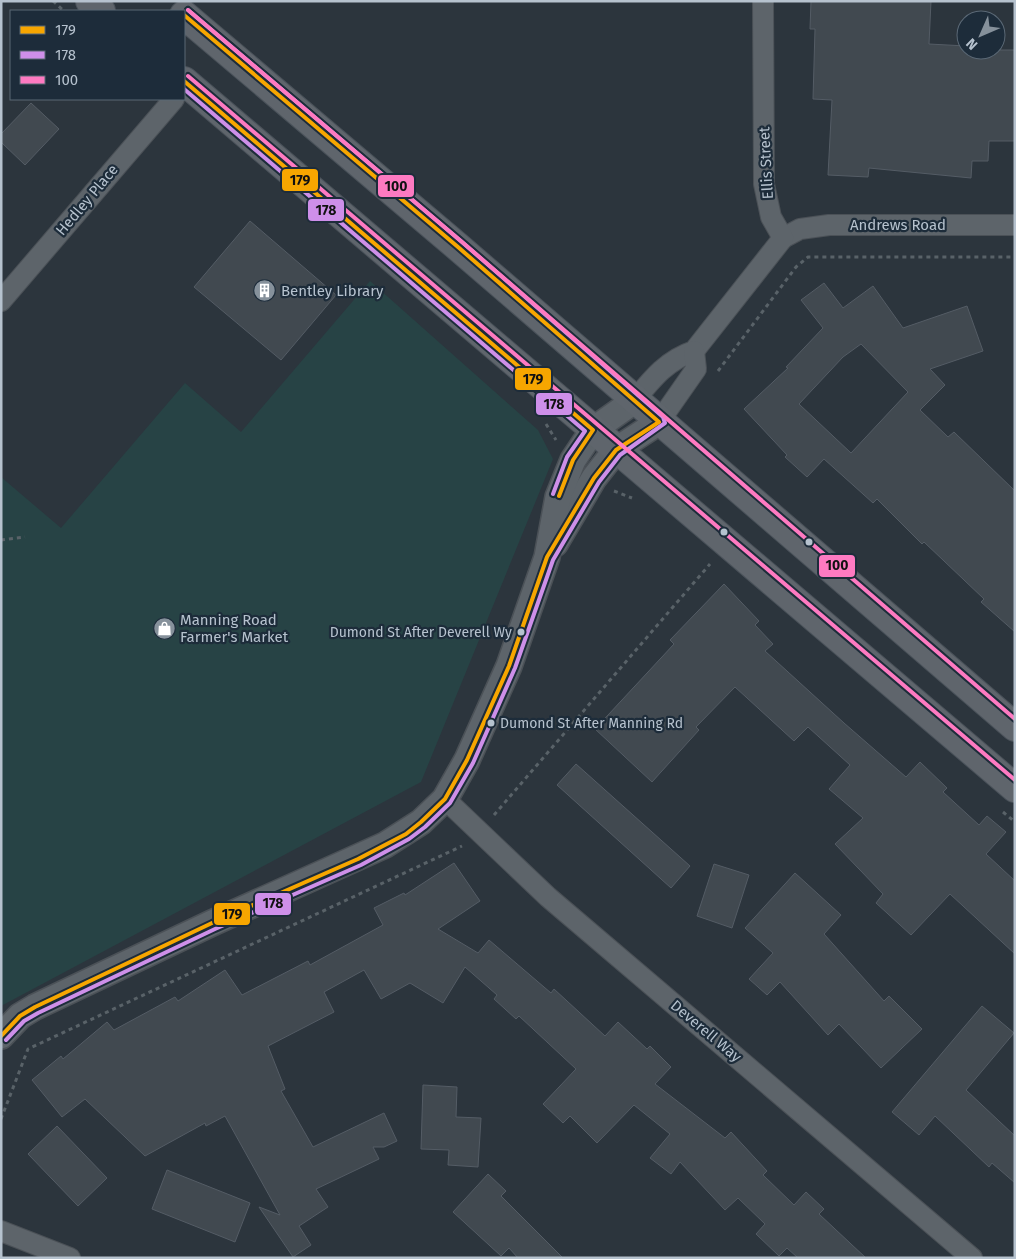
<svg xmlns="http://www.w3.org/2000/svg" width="1016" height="1259" font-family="'Fira Sans',sans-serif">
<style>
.green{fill:#274345}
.building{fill:#414950;stroke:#545c65;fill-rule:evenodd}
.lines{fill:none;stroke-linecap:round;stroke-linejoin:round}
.minor-casing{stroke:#4b5157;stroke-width:22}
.tertiary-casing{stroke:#4b5157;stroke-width:28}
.primary-casing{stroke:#4a525a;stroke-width:30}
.path{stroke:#596268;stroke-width:3;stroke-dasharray:4 4;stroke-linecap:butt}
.minor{stroke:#5d646a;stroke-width:20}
.tertiary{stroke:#5d646a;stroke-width:25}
.primary{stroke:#5f656c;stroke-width:28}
.bus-1-casing{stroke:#1d2c3a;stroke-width:8}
.bus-2-casing{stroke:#1d2c3a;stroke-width:8}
.bus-3-casing{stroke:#1d2c3a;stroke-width:8}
.bus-1{stroke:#f7a600;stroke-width:4}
.bus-2{stroke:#ce8fe9;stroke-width:4}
.bus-3{stroke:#fe7ac1;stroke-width:4}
.bus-dot{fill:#b6c2ce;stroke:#1d2c3a;stroke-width:2}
.labels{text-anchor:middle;stroke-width:4.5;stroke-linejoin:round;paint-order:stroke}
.bus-label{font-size:14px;fill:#b6c2ce;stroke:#1d2c3a;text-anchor:end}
.street-label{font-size:15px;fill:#b6c2ce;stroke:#1d2c3a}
.poi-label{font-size:15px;fill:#b6c2ce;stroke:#1d2c3a;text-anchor:start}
.line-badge{stroke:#1d2c3a;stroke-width:2}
.pale-badge-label{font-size:14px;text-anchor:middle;font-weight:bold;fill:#111}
</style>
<rect width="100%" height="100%" fill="#2c353d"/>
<path class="green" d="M 370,281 L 538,430 L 553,459 L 421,782 L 1,1006 L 1,477 L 61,528 L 185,383 L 241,432 Z"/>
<g class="building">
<path d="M 811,1 L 931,1 L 929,44 L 966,46 L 966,50 L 1015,50 L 1015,141 L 989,141 L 988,161 L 972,161 L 971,178 L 869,168 L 868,177 L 828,175 L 832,100 L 813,99 L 815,29 L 810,29 Z"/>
<path d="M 31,103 L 59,129 L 25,165 L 1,142 L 1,134 Z"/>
<path d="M 250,221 L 336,295 L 281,360 L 194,287 Z"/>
<path d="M 824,283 L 843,308 L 873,286 L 903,328 L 967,306 L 983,351 L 930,369 L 945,385 L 920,410 L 948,437 L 954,432 L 1015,491 L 1015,632 L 981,602 L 984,599 L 924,542 L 922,544 L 877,499 L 873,503 L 824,459 L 807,477 L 785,457 L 787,455 L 744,409 L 788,368 L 786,367 L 823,328 L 801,300 ZM 861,344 L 908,392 L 851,453 L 799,404 L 843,357 Z"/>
<path d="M 724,584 L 759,621 L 755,625 L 773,644 L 765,651 L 844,723 L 906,777 L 920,762 L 947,788 L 943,792 L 979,825 L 987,816 L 1006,832 L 986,854 L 1015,881 L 1015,954 L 950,894 L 911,935 L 876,903 L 883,894 L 835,844 L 863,818 L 829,789 L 850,765 L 808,727 L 794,741 L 735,687 L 696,727 L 699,730 L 652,782 L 595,729 L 674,644 L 670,640 Z"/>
<path d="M 576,764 L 690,866 L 671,888 L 557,785 Z"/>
<path d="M 454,863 L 480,901 L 438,929 L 478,953 L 489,940 L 551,993 L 554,989 L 605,1036 L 618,1022 L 647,1049 L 650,1046 L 671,1067 L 655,1084 L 725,1138 L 731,1132 L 767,1171 L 763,1175 L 794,1205 L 806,1192 L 824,1209 L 819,1214 L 866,1258 L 798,1258 L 787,1248 L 779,1256 L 756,1234 L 765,1224 L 738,1198 L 725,1210 L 680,1162 L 671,1174 L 650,1158 L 670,1134 L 634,1105 L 597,1143 L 570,1116 L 563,1123 L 543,1104 L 576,1069 L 519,1016 L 516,1019 L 494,999 L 497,995 L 465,967 L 443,1003 L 410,983 L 381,999 L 364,970 L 324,992 L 334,1012 L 268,1046 L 285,1089 L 281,1091 L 313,1147 L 384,1113 L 397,1141 L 384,1147 L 373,1147 L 379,1159 L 316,1189 L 328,1207 L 299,1226 L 311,1245 L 293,1257 L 259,1207 L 280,1215 L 225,1116 L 206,1126 L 205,1123 L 145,1156 L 85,1099 L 62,1117 L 32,1080 L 61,1056 L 63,1059 L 107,1022 L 114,1030 L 175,997 L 178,1001 L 225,970 L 242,995 L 308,961 L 310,965 L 383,925 L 374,908 L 404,893 L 405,895 Z"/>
<path d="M 714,864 L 749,875 L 732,928 L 697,916 Z"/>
<path d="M 795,873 L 841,915 L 824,934 L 884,1001 L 889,996 L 922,1029 L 881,1068 L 839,1024 L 828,1035 L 780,982 L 767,995 L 749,979 L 773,953 L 745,928 Z"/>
<path d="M 982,1006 L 1014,1033 L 966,1090 L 1015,1136 L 1015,1183 L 992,1163 L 989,1167 L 935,1116 L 919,1135 L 892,1112 Z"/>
<path d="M 423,1085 L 457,1087 L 456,1117 L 481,1118 L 478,1167 L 448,1165 L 449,1150 L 421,1149 Z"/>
<path d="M 57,1126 L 107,1178 L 78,1206 L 28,1154 Z"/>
<path d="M 167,1170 L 250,1203 L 235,1242 L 152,1209 Z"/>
<path d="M 488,1174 L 506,1191 L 501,1196 L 563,1258 L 518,1258 L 509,1248 L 501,1256 L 453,1212 Z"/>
</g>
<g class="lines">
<defs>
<g id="minor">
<path d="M 783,238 L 800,229 L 829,225 L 1015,225"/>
<path d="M 1,301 L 174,99"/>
<path d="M 634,401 C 652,379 667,360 694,351 L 783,238 L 771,217 L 764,184 L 763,1"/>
<path d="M 659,422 L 696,369 L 694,351"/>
<path d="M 445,799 L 548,897 L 972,1258"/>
<path d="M 1,1231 L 70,1258"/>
</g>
<g id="tertiary">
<path d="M 555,544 L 594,478 L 616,450 L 659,422"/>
<path d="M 1,1036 L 20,1016 L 35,1007 L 212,923 L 385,845 L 421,822 L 445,799 L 467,760 L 509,666 L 547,557 L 558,497 L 573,460 L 593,430 L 634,401"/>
</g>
<g id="primary">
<path d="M 90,1 L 101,11"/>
<path d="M 184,15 L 458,247 L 1015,727"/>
<path d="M 184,81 L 1015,788"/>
</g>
</defs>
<use href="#minor" class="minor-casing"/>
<use href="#tertiary" class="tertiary-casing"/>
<use href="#primary" class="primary-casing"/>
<g class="path">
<path d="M 53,1 L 64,11"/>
<path d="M 718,371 L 796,267 L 808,257 L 1015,257"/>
<path d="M 546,424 L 556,440"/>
<path d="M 614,491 L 632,498"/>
<path d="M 1,540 L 25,537"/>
<path d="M 1003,812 L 1015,822"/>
<path d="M 494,815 L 710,564"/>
<path d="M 1,1119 L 28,1049 L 462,846"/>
</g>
<use href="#minor" class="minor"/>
<use href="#tertiary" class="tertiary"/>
<use href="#primary" class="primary"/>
<defs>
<g id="bus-1">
<path d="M 184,81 L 593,430 L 573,460 L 559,496"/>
<path d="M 1,1036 L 20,1016 L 35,1007 L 212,923 L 358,859 L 406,834 L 421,822 L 445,799 L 467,760 L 509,666 L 547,557 L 594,478 L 616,450 L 659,422 L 458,247 L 184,15"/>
</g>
<g id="bus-2">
<path d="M 184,89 L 585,431 L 567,457 L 553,494"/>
<path d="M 6,1040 L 24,1021 L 38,1013 L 215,929 L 361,865 L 409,839 L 425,827 L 450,803 L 473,763 L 515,668 L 553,560 L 599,482 L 620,455 L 665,423 L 663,417 L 462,242 L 188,10"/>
</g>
<g id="bus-3">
<path d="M 188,10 L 462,242 L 1015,719"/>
<path d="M 188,76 L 1015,780"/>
</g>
</defs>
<use href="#bus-1" class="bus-1-casing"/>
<use href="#bus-2" class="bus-2-casing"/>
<use href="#bus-3" class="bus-3-casing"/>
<use href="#bus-1" class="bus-1"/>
<use href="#bus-2" class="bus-2"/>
<use href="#bus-3" class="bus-3"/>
</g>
<defs>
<symbol id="building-disc" viewBox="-11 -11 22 22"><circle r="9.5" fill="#86919b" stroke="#1d2c3a"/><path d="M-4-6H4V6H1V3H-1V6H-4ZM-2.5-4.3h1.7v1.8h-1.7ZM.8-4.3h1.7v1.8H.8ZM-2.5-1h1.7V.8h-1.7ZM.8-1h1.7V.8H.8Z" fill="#fff"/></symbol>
<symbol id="shop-disc" viewBox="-11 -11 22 22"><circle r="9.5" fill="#86919b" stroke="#1d2c3a"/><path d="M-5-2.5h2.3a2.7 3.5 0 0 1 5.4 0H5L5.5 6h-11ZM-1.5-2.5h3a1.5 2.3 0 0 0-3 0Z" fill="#fff"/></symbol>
</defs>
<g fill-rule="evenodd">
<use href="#building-disc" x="252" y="278" width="25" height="25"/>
<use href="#shop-disc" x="152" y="616" width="25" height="25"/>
</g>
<g class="bus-dot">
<circle cx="724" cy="532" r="4.5"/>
<circle cx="809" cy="542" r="4.5"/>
<circle cx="521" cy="632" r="4.5"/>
<circle cx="491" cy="723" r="4.5"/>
</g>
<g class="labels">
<g class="bus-label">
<text x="512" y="637">Dumond St After Deverell Wy</text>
<text x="500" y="728" text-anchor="start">Dumond St After Manning Rd</text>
</g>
<g class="street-label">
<text transform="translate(766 163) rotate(-93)" y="5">Ellis Street</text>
<text transform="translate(87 200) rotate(-50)" y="5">Hedley Place</text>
<text x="898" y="230">Andrews Road</text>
<text transform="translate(706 1031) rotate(40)" y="5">Deverell Way</text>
</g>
<g class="poi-label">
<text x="281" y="296">Bentley Library</text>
<text x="180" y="625">Manning Road<tspan x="180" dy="17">Farmer's Market</tspan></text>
</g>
</g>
<g class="line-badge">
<rect x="281" y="168" width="38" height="24" rx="5" fill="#f7a600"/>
<rect x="377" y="174" width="38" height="24" rx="5" fill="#fe7ac1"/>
<rect x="307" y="198" width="38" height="24" rx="5" fill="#ce8fe9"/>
<rect x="514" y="367" width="38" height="24" rx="5" fill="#f7a600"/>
<rect x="535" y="392" width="38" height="24" rx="5" fill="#ce8fe9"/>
<rect x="818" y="554" width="38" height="24" rx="5" fill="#fe7ac1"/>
<rect x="254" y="892" width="38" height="24" rx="5" fill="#ce8fe9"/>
<rect x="213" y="902" width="38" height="24" rx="5" fill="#f7a600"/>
</g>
<g class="pale-badge-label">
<text x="300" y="185">179</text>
<text x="396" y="191">100</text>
<text x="326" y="215">178</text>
<text x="533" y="384">179</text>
<text x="554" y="409">178</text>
<text x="837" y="570">100</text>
<text x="273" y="908">178</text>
<text x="232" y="919">179</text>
</g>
<rect width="1016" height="1259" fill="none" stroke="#b6c2ce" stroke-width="5"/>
<rect x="10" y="10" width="175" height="90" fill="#1d2c3a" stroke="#5a6875"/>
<rect x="20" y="26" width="25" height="8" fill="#f7a600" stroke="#5a6875"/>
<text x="55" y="35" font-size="15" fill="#b6c2ce">179</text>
<rect x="20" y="51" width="25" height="8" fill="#ce8fe9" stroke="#5a6875"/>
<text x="55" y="60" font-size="15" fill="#b6c2ce">178</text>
<rect x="20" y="76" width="25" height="8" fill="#fe7ac1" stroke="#5a6875"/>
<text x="55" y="85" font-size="15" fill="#b6c2ce">100</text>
<g transform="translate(981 35) rotate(225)"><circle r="24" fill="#1d2c3a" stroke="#5a6875"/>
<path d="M0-4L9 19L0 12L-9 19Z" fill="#86919b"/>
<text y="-8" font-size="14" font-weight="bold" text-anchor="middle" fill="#b6c2ce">N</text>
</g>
</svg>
